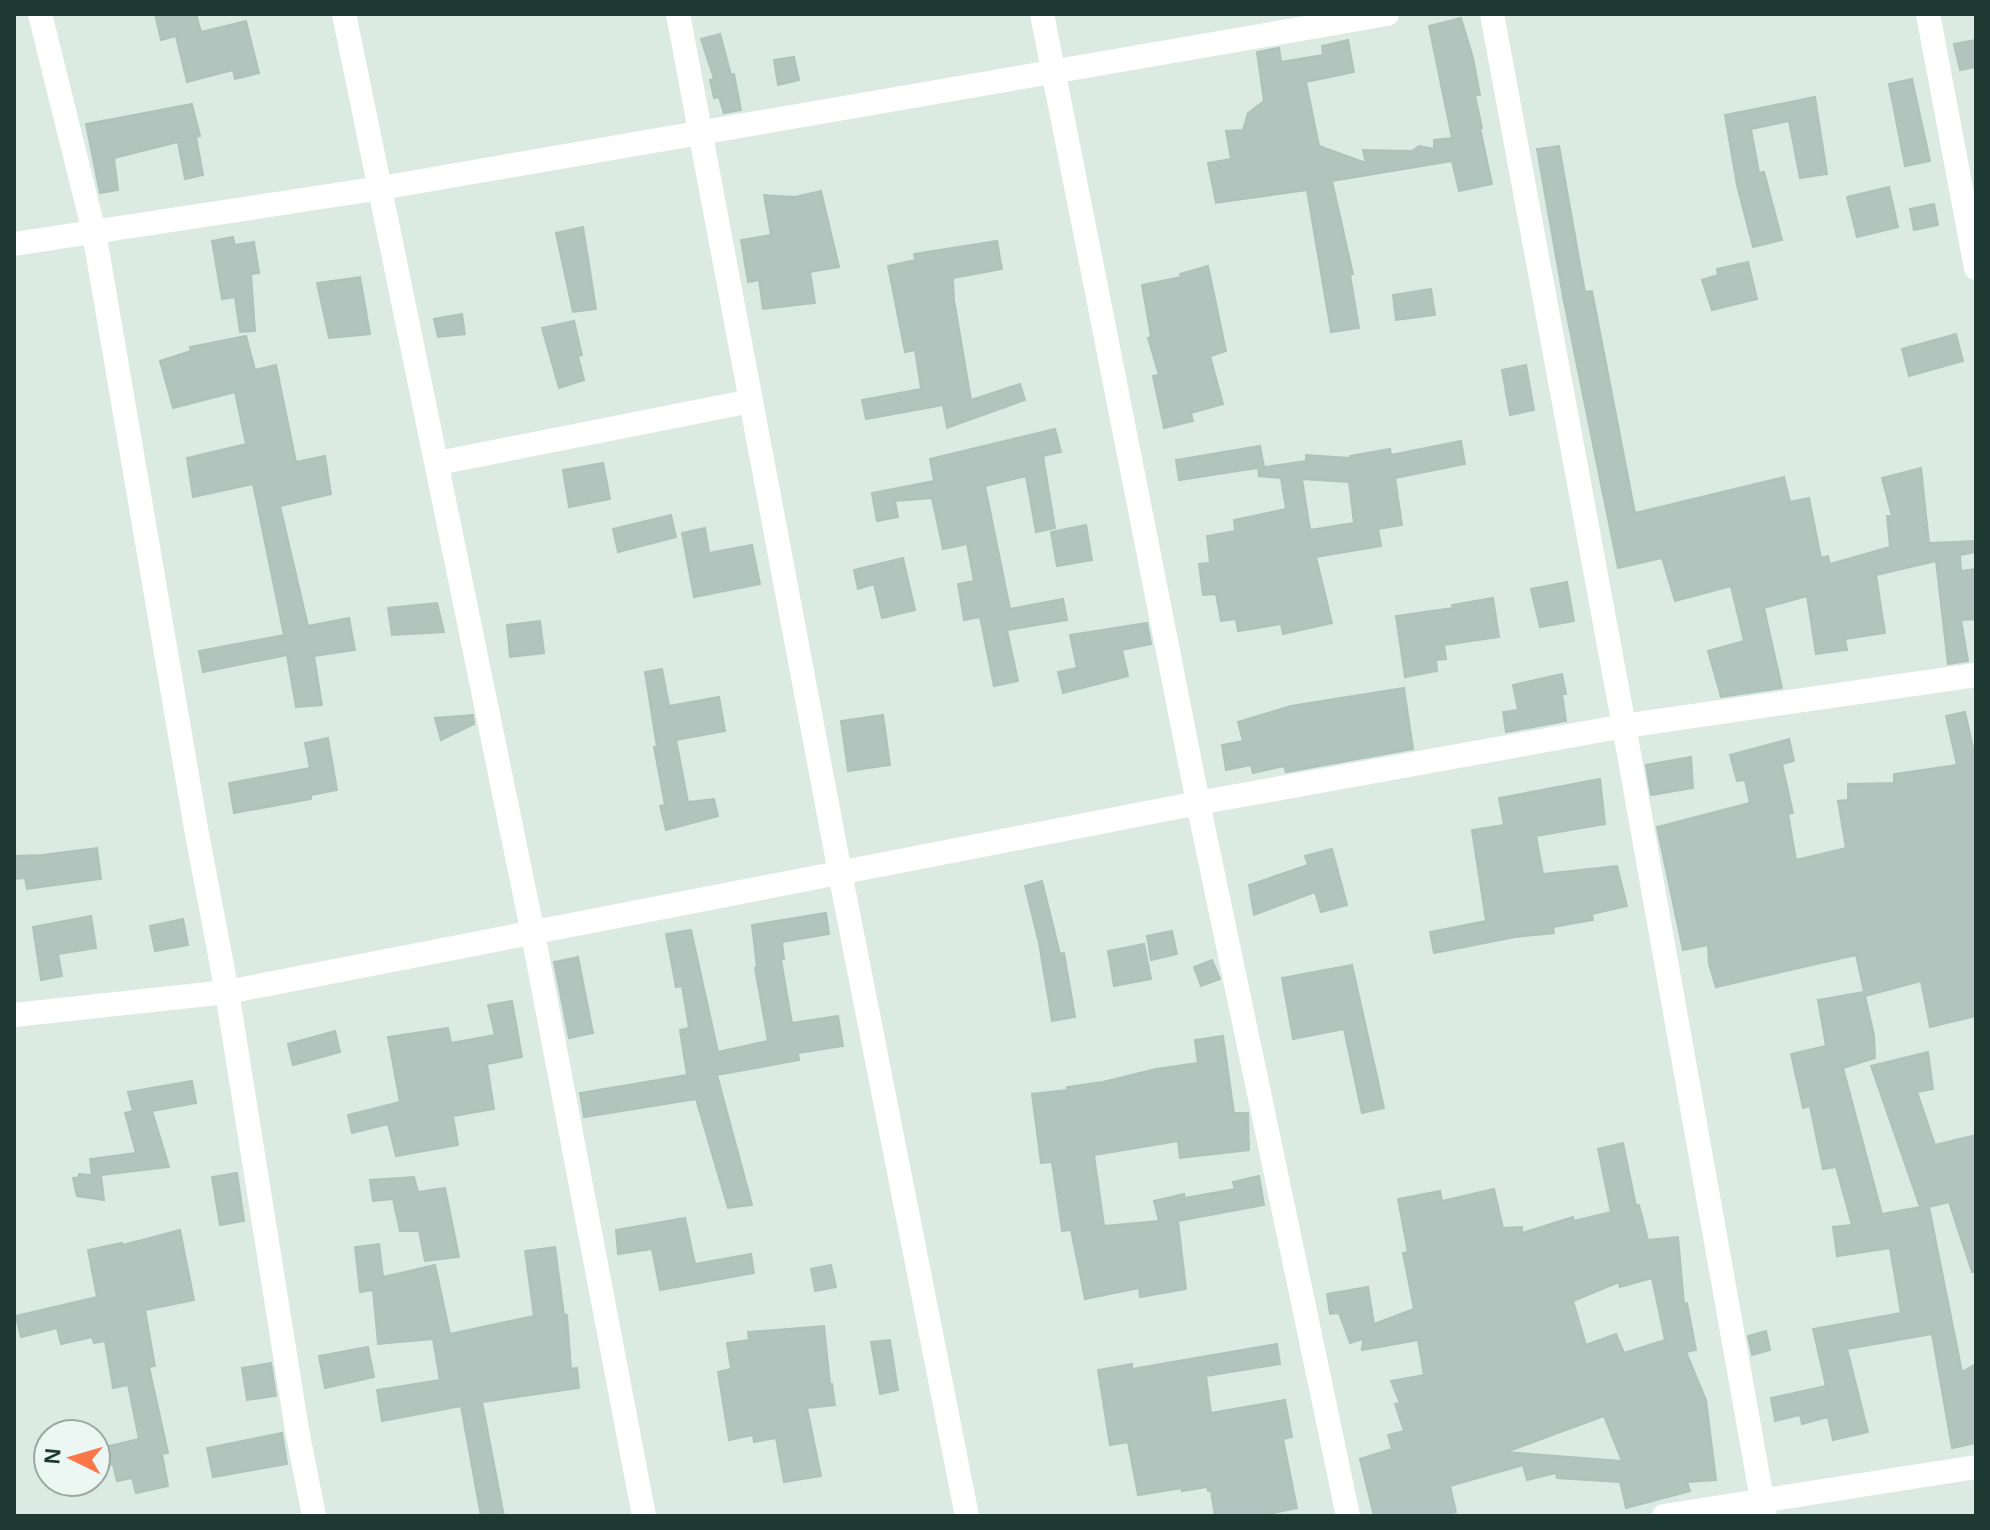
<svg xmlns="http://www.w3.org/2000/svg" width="1990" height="1530" font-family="Helvetica,sans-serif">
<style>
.building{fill:#b1c4bd;stroke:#aec3bb;stroke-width:2;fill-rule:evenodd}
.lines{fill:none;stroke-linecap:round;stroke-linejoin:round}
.minor{stroke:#fff;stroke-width:24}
</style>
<rect width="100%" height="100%" fill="#dceae4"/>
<g class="building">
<path d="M 155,14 L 196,14 L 201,32 L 246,21 L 259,73 L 235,79 L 233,70 L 187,82 L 176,36 L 161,40 Z"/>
<path d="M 1461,18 L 1473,58 L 1480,95 L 1475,95 L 1482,128 L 1480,128 L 1492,184 L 1459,191 L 1452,161 L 1332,181 L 1353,274 L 1350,275 L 1359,328 L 1331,332 L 1307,190 L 1216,203 L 1208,163 L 1231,159 L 1226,131 L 1243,130 L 1248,113 L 1264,101 L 1257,52 L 1279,48 L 1281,62 L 1323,55 L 1322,46 L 1348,40 L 1354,72 L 1306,82 L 1319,146 L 1366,163 L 1363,150 L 1412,151 L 1419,146 L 1434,149 L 1434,140 L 1452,138 L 1429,26 Z"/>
<path d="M 720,34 L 731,75 L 734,74 L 741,110 L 724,113 L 719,97 L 714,98 L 710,80 L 714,79 L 701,39 Z"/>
<path d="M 1976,40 L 1976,67 L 1960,70 L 1954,44 Z"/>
<path d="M 794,57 L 799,80 L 778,85 L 774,60 Z"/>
<path d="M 1912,79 L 1930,161 L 1905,166 L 1889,84 Z"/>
<path d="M 1815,97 L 1827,174 L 1800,178 L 1789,121 L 1751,129 L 1759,173 L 1764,172 L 1782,240 L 1753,247 L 1737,185 L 1725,115 Z"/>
<path d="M 192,104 L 200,136 L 196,137 L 203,175 L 185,179 L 178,142 L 114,158 L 118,190 L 100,193 L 86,124 Z"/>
<path d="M 1559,146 L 1585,292 L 1592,291 L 1635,513 L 1784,477 L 1790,502 L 1809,498 L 1821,558 L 1828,556 L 1830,564 L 1890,547 L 1887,516 L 1892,516 L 1882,478 L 1921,468 L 1929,543 L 1976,541 L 1976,552 L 1960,555 L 1961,571 L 1976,569 L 1976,619 L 1961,620 L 1968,661 L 1948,664 L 1936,561 L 1876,575 L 1885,633 L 1845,639 L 1847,650 L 1816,654 L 1807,596 L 1764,608 L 1782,688 L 1721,697 L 1708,651 L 1744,641 L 1731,586 L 1675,601 L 1662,558 L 1618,568 L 1563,296 L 1537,149 Z"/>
<path d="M 1889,187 L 1898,227 L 1857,237 L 1847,197 Z"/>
<path d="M 821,191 L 839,267 L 810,272 L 815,303 L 763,309 L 759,280 L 748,282 L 741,240 L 771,235 L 764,195 L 795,197 Z"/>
<path d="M 1934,204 L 1938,225 L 1914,230 L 1910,209 Z"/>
<path d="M 583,227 L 596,309 L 573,312 L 556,233 Z"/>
<path d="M 233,237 L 235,245 L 254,242 L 259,273 L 251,274 L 255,331 L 240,332 L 235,297 L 222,299 L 212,241 Z"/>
<path d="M 997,241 L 1002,269 L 953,278 L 954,300 L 971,400 L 1020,384 L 1025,400 L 947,428 L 943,405 L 866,419 L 862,400 L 921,389 L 915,350 L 905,352 L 888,266 L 915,260 L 914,254 Z"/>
<path d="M 1748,262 L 1757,299 L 1712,310 L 1702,280 L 1718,275 L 1717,269 Z"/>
<path d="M 1208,266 L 1226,351 L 1210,356 L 1223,404 L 1191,413 L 1193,421 L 1164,428 L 1153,376 L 1159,375 L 1148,338 L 1151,337 L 1142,285 L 1181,277 L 1180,274 Z"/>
<path d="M 360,277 L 370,334 L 329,338 L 317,283 Z"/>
<path d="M 1431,289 L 1435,315 L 1396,320 L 1393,295 Z"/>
<path d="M 462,314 L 465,334 L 438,337 L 434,319 Z"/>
<path d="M 574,321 L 582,355 L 578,356 L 584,380 L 559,388 L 542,328 Z"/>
<path d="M 1956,334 L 1963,361 L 1909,376 L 1902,349 Z"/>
<path d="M 246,336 L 255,370 L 276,365 L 296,462 L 325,456 L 331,494 L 280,506 L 308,626 L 349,618 L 355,650 L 314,656 L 322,705 L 296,707 L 287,655 L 203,672 L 199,651 L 284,635 L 253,484 L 193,497 L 187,458 L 246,444 L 235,392 L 173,408 L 160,361 L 191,351 L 190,347 Z"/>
<path d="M 1526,365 L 1534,410 L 1510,415 L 1502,370 Z"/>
<path d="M 1055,429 L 1061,452 L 1043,456 L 1055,528 L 1036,532 L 1026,476 L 985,486 L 1010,609 L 1063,599 L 1067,620 L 1007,630 L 1018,681 L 994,686 L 980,617 L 964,620 L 958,584 L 974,581 L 967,544 L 943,549 L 932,498 L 895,501 L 898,517 L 877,521 L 872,493 L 934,481 L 930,459 Z"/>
<path d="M 1461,441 L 1465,464 L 1395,478 L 1402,525 L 1378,529 L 1381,546 L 1316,557 L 1332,623 L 1283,634 L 1281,624 L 1238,631 L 1236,619 L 1221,621 L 1216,594 L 1203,595 L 1199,564 L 1210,563 L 1207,536 L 1235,531 L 1234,520 L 1286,509 L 1281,478 L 1259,476 L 1258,468 L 1306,461 L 1306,455 L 1351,458 L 1350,456 L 1390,449 L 1391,455 ZM 1302,479 L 1349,482 L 1354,523 L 1310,530 Z"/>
<path d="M 1260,446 L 1264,467 L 1179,480 L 1176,460 Z"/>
<path d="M 603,463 L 610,499 L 569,507 L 563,470 Z"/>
<path d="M 671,515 L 676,537 L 618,552 L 613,529 Z"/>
<path d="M 1086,525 L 1092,560 L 1057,566 L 1051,532 Z"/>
<path d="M 705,528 L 709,553 L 752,545 L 760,584 L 694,597 L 682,533 Z"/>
<path d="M 903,558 L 915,610 L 882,618 L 874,584 L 858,589 L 854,570 Z"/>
<path d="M 1567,582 L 1574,621 L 1540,627 L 1531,589 Z"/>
<path d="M 1493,598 L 1499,637 L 1444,645 L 1446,659 L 1436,660 L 1437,671 L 1405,677 L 1396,616 L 1453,608 L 1452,605 Z"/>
<path d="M 437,603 L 444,632 L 392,635 L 388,608 Z"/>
<path d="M 540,621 L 544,653 L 510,657 L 507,625 Z"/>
<path d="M 1147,623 L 1151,644 L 1122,650 L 1128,676 L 1063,693 L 1058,672 L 1077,668 L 1070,635 Z"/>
<path d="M 662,669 L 669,706 L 719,697 L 725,731 L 676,740 L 688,802 L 714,799 L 718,816 L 666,830 L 660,806 L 665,805 L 654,747 L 657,747 L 645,672 Z"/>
<path d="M 1562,674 L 1566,694 L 1562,694 L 1566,721 L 1506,732 L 1503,712 L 1518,710 L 1513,685 Z"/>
<path d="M 1404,688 L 1413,749 L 1286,772 L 1284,766 L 1253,773 L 1251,765 L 1226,770 L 1222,745 L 1243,741 L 1238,722 L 1291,706 Z"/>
<path d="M 1965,712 L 1976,761 L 1976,1016 L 1930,1027 L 1921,981 L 1865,996 L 1856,955 L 1716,987 L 1709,964 L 1708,945 L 1683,950 L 1657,827 L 1750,803 L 1745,780 L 1737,781 L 1730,755 L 1789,739 L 1794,761 L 1782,764 L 1793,813 L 1788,814 L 1796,860 L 1846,848 L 1838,801 L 1848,800 L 1848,784 L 1894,783 L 1894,774 L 1957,765 L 1946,716 Z"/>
<path d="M 473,715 L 474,724 L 441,740 L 435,718 Z"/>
<path d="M 883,715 L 890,765 L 848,771 L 841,721 Z"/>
<path d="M 328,738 L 337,790 L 311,795 L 311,799 L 234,813 L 229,783 L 310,768 L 305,743 Z"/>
<path d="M 1691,757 L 1693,788 L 1651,795 L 1646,765 Z"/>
<path d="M 1600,779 L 1605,824 L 1536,836 L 1543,874 L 1617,866 L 1627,906 L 1592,914 L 1593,920 L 1553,927 L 1554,933 L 1515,937 L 1434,953 L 1430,932 L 1486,921 L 1472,830 L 1504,825 L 1499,798 Z"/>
<path d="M 97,848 L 101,879 L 27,889 L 25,878 L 14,879 L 14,856 L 42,855 Z"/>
<path d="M 1332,849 L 1347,905 L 1321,912 L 1315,892 L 1254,915 L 1249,885 L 1308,865 L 1305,856 Z"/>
<path d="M 1042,881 L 1060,954 L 1064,953 L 1075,1017 L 1052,1021 L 1039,943 L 1025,886 Z"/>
<path d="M 826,913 L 829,934 L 782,942 L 784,959 L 781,960 L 792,1023 L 838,1016 L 843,1046 L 798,1053 L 799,1060 L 717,1075 L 752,1205 L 728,1208 L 696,1099 L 584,1117 L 580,1093 L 687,1075 L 680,1030 L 689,1028 L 682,986 L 676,987 L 666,934 L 691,930 L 718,1052 L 768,1041 L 755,968 L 757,967 L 752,925 Z"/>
<path d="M 91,916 L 96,948 L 58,954 L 62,976 L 41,980 L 33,927 Z"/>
<path d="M 183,919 L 188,945 L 155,951 L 150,926 Z"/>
<path d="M 1172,931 L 1177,954 L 1151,960 L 1147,936 Z"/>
<path d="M 1144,944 L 1151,979 L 1114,986 L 1108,951 Z"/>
<path d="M 578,957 L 593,1033 L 569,1038 L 554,962 Z"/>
<path d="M 1212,960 L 1220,979 L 1201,986 L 1194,967 Z"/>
<path d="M 1352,965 L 1384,1108 L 1362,1113 L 1344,1029 L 1293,1039 L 1282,978 Z"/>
<path d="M 1864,992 L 1874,1035 L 1875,1058 L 1843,1068 L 1882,1214 L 1920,1207 L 1871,1066 L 1928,1052 L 1933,1089 L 1917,1092 L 1935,1145 L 1976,1135 L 1976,1272 L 1972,1272 L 1949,1202 L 1929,1207 L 1962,1372 L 1976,1364 L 1976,1443 L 1952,1448 L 1932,1334 L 1847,1349 L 1868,1432 L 1833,1440 L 1828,1417 L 1802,1424 L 1800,1415 L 1775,1421 L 1771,1398 L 1826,1386 L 1813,1329 L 1901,1313 L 1890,1248 L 1837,1256 L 1833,1227 L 1852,1225 L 1836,1167 L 1823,1169 L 1810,1106 L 1803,1108 L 1791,1054 L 1826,1046 L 1818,1000 Z"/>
<path d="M 512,1001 L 522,1057 L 487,1064 L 494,1109 L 453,1116 L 458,1145 L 396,1156 L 388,1124 L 352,1133 L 348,1115 L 400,1102 L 388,1037 L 448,1028 L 451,1043 L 495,1035 L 488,1005 Z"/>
<path d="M 335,1031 L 340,1052 L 293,1065 L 288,1044 Z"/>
<path d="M 1223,1036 L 1234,1113 L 1248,1113 L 1249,1150 L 1180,1158 L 1178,1141 L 1094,1155 L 1104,1226 L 1159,1221 L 1154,1201 L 1184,1194 L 1185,1198 L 1235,1189 L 1233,1182 L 1259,1176 L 1264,1205 L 1178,1221 L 1186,1289 L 1140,1297 L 1139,1288 L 1085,1299 L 1071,1230 L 1062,1231 L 1052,1162 L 1041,1163 L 1032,1094 L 1067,1090 L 1067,1087 L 1103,1082 L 1156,1069 L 1198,1063 L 1195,1040 Z"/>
<path d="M 192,1081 L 196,1103 L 152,1111 L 169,1167 L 101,1175 L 104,1200 L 77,1196 L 73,1178 L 79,1177 L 79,1174 L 92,1175 L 90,1159 L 136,1153 L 125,1113 L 133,1111 L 128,1092 Z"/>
<path d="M 1623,1143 L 1636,1206 L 1639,1205 L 1648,1240 L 1678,1237 L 1684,1304 L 1687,1303 L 1696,1350 L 1686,1352 L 1706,1400 L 1716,1480 L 1687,1482 L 1690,1491 L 1626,1508 L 1620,1482 L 1557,1478 L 1556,1473 L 1527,1480 L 1523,1465 L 1450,1486 L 1456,1512 L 1443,1516 L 1374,1516 L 1360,1459 L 1392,1449 L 1388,1435 L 1404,1431 L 1395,1404 L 1400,1403 L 1391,1381 L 1424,1375 L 1418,1340 L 1362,1350 L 1363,1339 L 1350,1343 L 1339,1313 L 1330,1314 L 1327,1294 L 1368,1287 L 1374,1324 L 1414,1309 L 1403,1253 L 1408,1252 L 1398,1199 L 1440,1191 L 1442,1201 L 1494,1189 L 1503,1228 L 1522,1227 L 1522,1233 L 1573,1217 L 1574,1221 L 1611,1212 L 1598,1149 ZM 1652,1278 L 1665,1340 L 1624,1353 L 1616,1334 L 1586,1345 L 1573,1301 L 1619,1282 L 1620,1287 ZM 1604,1416 L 1622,1461 L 1506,1452 Z"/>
<path d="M 237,1173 L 244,1221 L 220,1225 L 212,1177 Z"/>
<path d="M 414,1177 L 418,1192 L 445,1188 L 459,1257 L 425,1261 L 419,1231 L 400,1231 L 393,1199 L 373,1201 L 370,1180 Z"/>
<path d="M 685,1218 L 695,1264 L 751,1254 L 754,1273 L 660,1290 L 652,1249 L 618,1254 L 616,1230 Z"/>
<path d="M 180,1230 L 194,1300 L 145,1310 L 155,1366 L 149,1367 L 168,1453 L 162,1454 L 168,1486 L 136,1493 L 132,1478 L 117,1481 L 113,1464 L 96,1468 L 96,1449 L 139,1439 L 128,1385 L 113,1388 L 105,1341 L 94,1343 L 92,1337 L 61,1344 L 57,1328 L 21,1337 L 16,1316 L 97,1297 L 88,1250 L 122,1243 L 123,1245 Z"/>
<path d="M 379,1244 L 383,1277 L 435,1265 L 450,1334 L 534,1316 L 525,1251 L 555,1247 L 564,1315 L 567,1315 L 571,1369 L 577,1368 L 579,1388 L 482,1402 L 504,1516 L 481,1516 L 461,1406 L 382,1421 L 377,1390 L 440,1380 L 433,1339 L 378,1344 L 373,1290 L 360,1292 L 355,1247 Z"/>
<path d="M 831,1265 L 836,1287 L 815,1291 L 811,1269 Z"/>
<path d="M 824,1326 L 830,1384 L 832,1384 L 835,1405 L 807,1408 L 821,1476 L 784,1482 L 776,1438 L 754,1442 L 753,1435 L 729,1440 L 718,1372 L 731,1369 L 727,1343 L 749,1340 L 748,1332 Z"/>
<path d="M 1766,1331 L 1770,1350 L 1752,1355 L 1748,1336 Z"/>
<path d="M 890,1340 L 898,1390 L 880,1394 L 871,1342 Z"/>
<path d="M 1277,1344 L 1280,1364 L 1206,1376 L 1211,1413 L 1285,1400 L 1292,1437 L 1283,1439 L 1297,1508 L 1260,1516 L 1215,1516 L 1211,1491 L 1208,1491 L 1207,1487 L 1182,1491 L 1182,1488 L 1138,1495 L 1128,1442 L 1110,1445 L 1098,1370 L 1132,1364 L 1132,1369 Z"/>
<path d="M 368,1347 L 374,1377 L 325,1388 L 319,1356 Z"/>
<path d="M 271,1363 L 276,1396 L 247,1400 L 242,1368 Z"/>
<path d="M 282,1433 L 287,1464 L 213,1477 L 207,1448 Z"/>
</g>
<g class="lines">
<g class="minor">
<path d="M 40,14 L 94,232 L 197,834 L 227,992 L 297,1430 L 314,1516"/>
<path d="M 344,14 L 533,934 L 644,1516"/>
<path d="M 678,14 L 840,873 L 967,1516"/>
<path d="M 1042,14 L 1198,803 L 1348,1516"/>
<path d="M 1492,14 L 1624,726 L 1765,1516"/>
<path d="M 1928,14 L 1976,268"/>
<path d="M 14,244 L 381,188 L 1387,14"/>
<path d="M 438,463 L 751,401"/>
<path d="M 14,1015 L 227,992 L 1198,803 L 1624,726 L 1976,675"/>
<path d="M 1664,1516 L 1976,1467"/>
</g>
</g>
<rect width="1990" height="1530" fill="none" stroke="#1d3932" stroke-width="32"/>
<g transform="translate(72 1458) rotate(275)"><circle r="38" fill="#ecf6f2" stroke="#99aaa5" stroke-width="2"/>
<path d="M0-6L14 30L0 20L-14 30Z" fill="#fb7749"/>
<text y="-12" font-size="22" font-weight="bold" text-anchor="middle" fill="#1d3932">N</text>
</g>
</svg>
